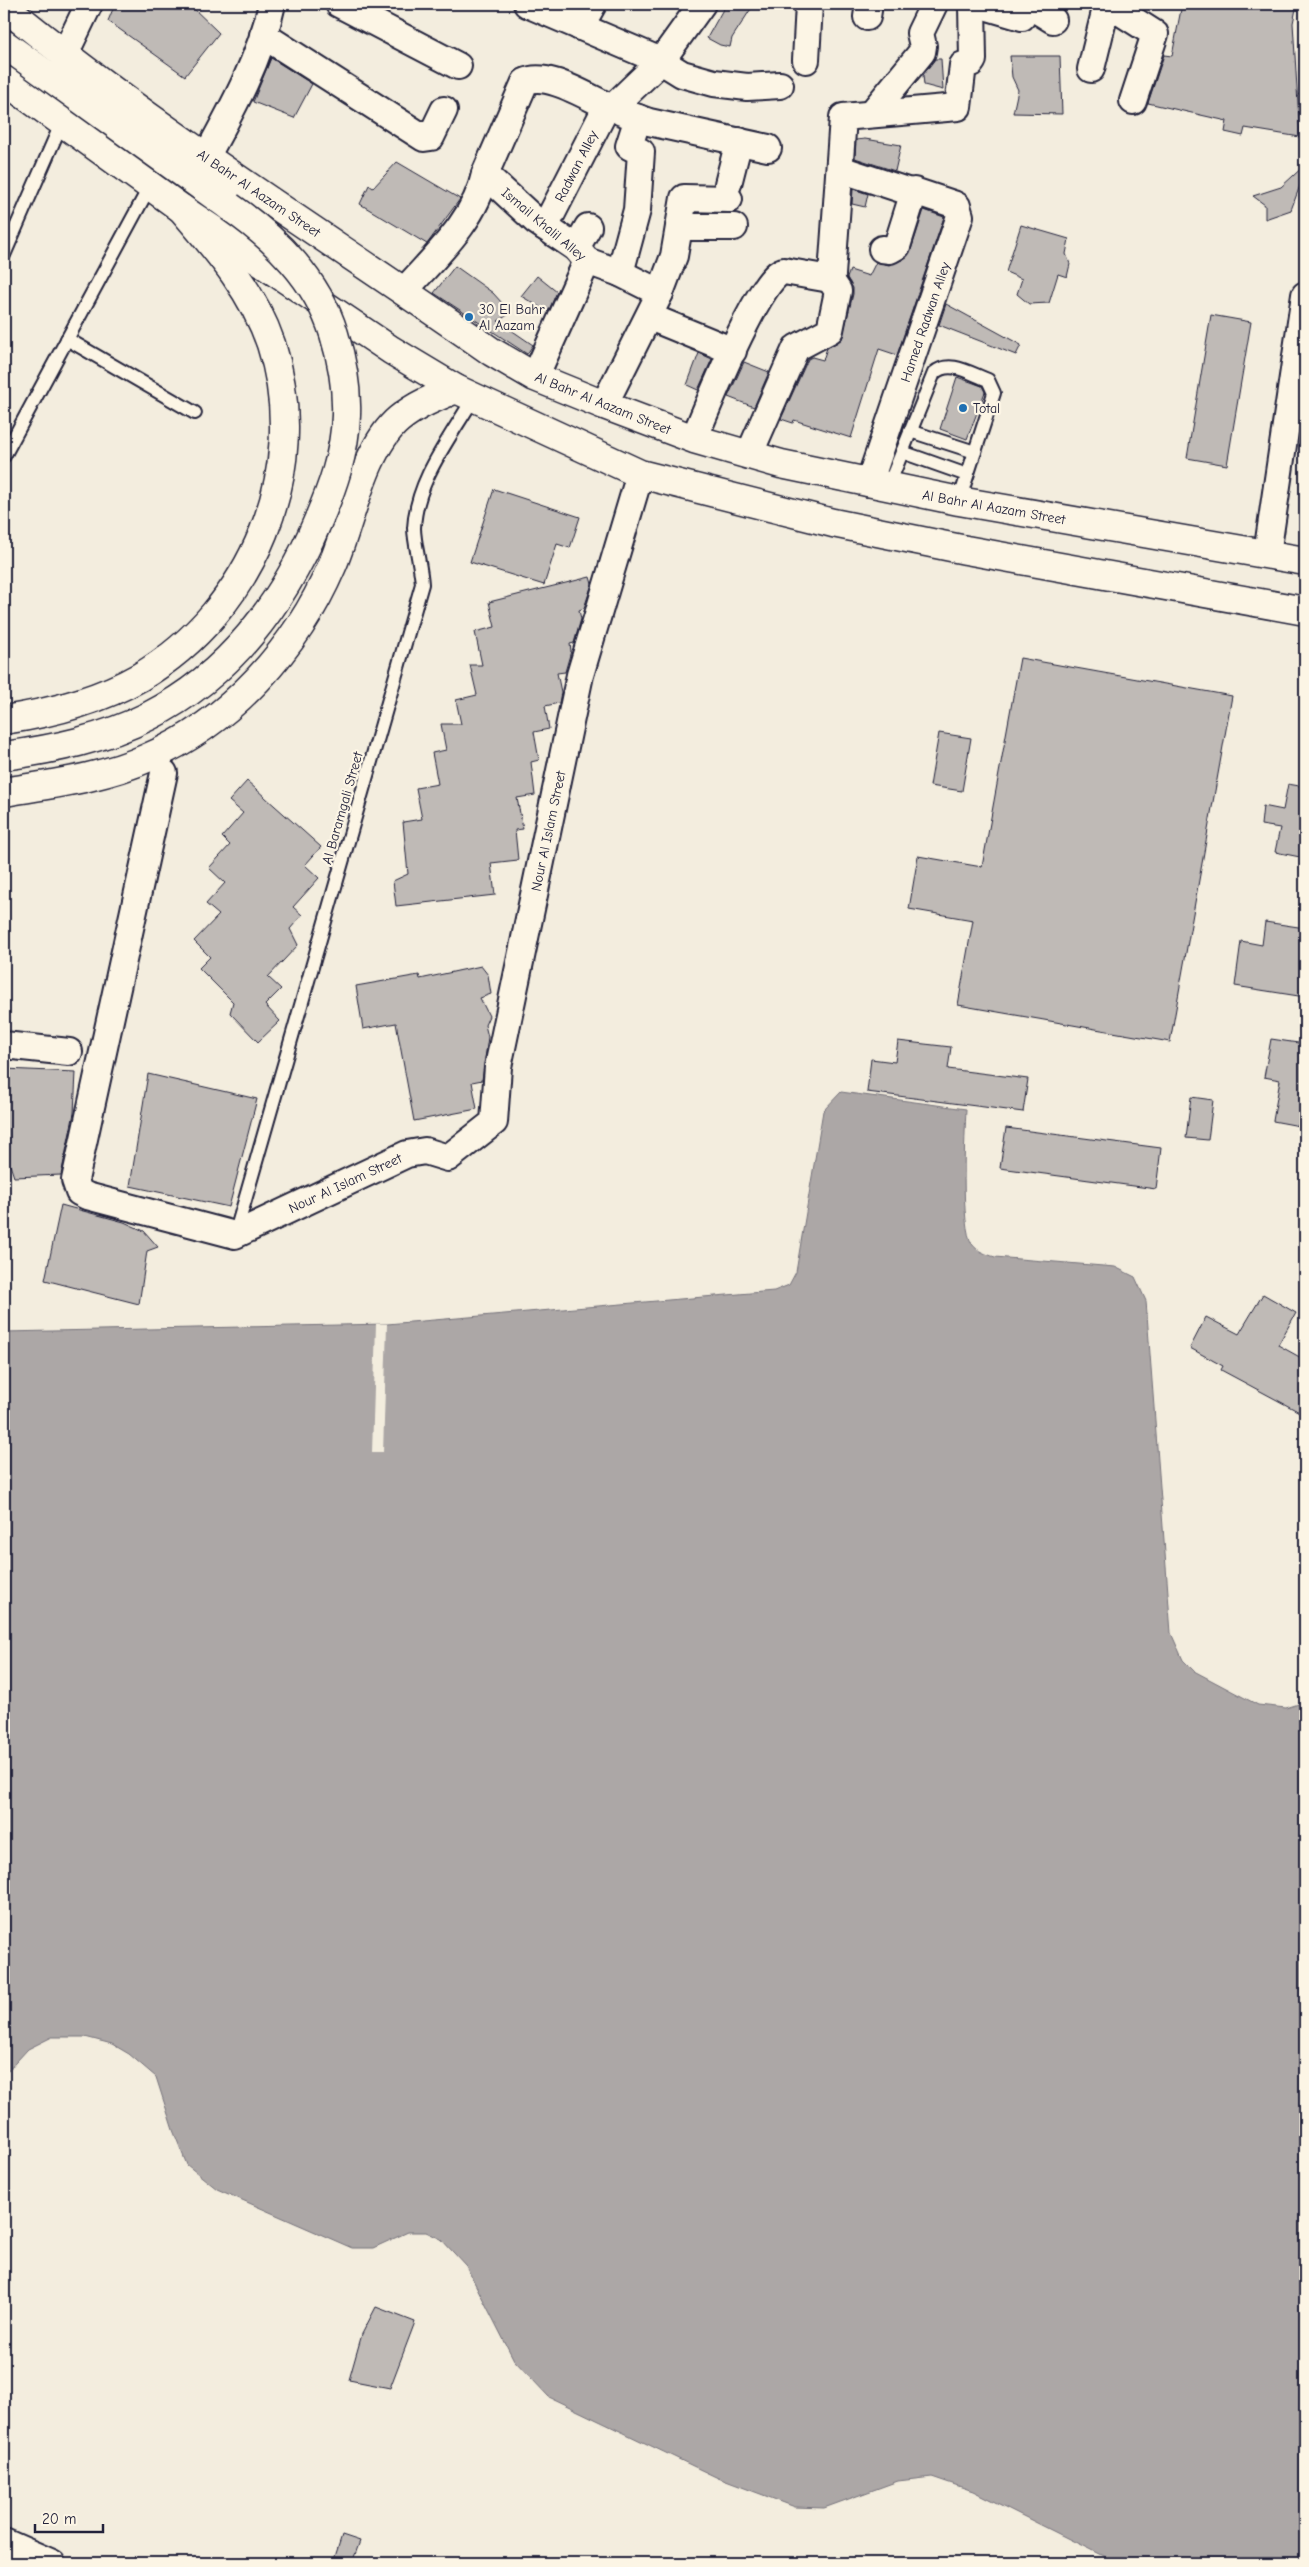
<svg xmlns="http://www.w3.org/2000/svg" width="1309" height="2567" font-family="'Comic Neue',sans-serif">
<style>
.water{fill:#aca7a6;stroke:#75727b}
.pier{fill:#f3edde}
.building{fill:#bfbab6;stroke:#22223b}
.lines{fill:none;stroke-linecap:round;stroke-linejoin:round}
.lane-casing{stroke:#22223b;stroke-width:16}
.street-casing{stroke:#22223b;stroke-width:30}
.primary-casing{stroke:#22223b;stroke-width:31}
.highway-casing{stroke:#22223b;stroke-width:31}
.lane{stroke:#fcf5e5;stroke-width:12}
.street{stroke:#fcf5e5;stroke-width:26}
.primary{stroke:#fcf5e5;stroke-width:28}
.highway{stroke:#fcf5e5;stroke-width:28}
.highway-bridge-casing{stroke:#22223b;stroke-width:31;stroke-linecap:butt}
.highway-bridge{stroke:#fcf5e5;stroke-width:28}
.poi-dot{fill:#1f6fb2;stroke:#fcf5e5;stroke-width:2}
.labels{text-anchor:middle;stroke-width:4.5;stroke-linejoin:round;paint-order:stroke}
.street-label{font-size:14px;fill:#22223b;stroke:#fcf5e5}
.poi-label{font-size:14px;fill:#22223b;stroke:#fcf5e5;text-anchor:start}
</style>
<rect width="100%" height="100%" fill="#f3edde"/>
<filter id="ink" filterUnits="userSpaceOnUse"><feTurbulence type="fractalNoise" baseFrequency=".02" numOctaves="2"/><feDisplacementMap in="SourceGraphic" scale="10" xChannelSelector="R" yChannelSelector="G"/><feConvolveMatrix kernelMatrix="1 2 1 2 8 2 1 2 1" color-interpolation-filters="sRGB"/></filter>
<g filter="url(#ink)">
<path class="water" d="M 841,1092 L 966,1109 C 965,1134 960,1227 972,1244 C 978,1252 986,1254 995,1257 L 1115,1267 L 1135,1277 L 1146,1301 L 1171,1633 L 1183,1660 L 1194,1671 L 1258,1705 L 1286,1708 L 1305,1702 L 1305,2563 L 1117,2563 L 973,2491 L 932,2477 L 898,2481 L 824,2508 L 795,2507 L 718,2478 L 549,2397 L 514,2360 L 466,2266 L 441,2239 L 426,2232 L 408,2232 L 373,2248 L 352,2248 L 217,2189 L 187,2165 L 173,2130 L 156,2077 L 129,2054 L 112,2044 L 85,2037 L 52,2037 L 28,2049 L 4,2075 L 4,1332 L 387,1324 L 774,1291 L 789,1285 L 796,1272 L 823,1111 Z"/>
<path class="pier" d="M 376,1324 L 387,1324 L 383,1452 L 372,1452 Z"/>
<g class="building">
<path d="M 115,4 L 189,4 L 219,33 L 185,76 L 108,21 Z"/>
<path d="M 726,4 L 754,4 L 732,38 L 730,47 L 720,45 L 707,38 Z"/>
<path d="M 1182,4 L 1297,4 L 1293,23 L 1300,137 L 1245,128 L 1243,136 L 1225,132 L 1227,121 L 1148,103 L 1164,55 L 1172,56 Z"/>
<path d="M 1010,56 L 1060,56 L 1062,114 L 1013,113 L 1018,90 L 1012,77 Z"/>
<path d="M 271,58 L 312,84 L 294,118 L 253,102 Z"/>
<path d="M 935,59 L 941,59 L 943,90 L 924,85 L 923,75 Z"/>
<path d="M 865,139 L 901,145 L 895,171 L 855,158 L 856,140 Z"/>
<path d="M 397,162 L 460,199 L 427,244 L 360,204 L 369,185 L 373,188 Z"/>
<path d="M 1305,165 L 1305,172 L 1291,210 L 1265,219 L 1265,205 L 1253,196 L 1281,187 Z"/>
<path d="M 853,189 L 868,194 L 865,207 L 852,204 Z"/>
<path d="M 924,210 L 944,217 L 897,355 L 879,349 L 851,438 L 794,420 L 793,423 L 781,419 L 808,359 L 812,357 L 823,360 L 827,348 L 842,339 L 853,294 L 853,288 L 847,278 L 850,270 L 869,276 L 876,262 L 889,265 L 904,259 L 911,250 Z"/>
<path d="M 1021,225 L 1069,239 L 1066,254 L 1070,264 L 1067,277 L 1058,274 L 1049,303 L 1029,304 L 1017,294 L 1022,279 L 1006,272 Z"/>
<path d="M 455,266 L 493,293 L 511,313 L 498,321 L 533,345 L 527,354 L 434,293 Z"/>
<path d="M 537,276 L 557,292 L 548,312 L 521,296 Z"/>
<path d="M 946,304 L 1021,345 L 1016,355 L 939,325 Z"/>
<path d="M 1211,315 L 1251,322 L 1227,465 L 1187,458 Z"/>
<path d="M 699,353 L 712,359 L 698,390 L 687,385 Z"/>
<path d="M 744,362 L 769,372 L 754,407 L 728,397 Z"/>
<path d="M 957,377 L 982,386 L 985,392 L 967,439 L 940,429 Z"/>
<path d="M 494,489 L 580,517 L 570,548 L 557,544 L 544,585 L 470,562 Z"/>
<path d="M 590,577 L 592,584 L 584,608 L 579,610 L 581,619 L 574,643 L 570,644 L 571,651 L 565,672 L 557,673 L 561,692 L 559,703 L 545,706 L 549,729 L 534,732 L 539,760 L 531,762 L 535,795 L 517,798 L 523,829 L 515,830 L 518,860 L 491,863 L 495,895 L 396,906 L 393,881 L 408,874 L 403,822 L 422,819 L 416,788 L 438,784 L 432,753 L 446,750 L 441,724 L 461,724 L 456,700 L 477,695 L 470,665 L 482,665 L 475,632 L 495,627 L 489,602 Z"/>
<path d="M 1020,658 L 1232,696 L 1170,1042 L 958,1005 L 973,920 L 909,909 L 918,856 L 982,867 Z"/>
<path d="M 939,733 L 971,738 L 962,791 L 930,786 Z"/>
<path d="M 247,781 L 321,847 L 305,865 L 319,878 L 293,907 L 302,915 L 290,929 L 298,945 L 268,977 L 281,989 L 265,1005 L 280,1021 L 258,1042 L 230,1013 L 233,1002 L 199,968 L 210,957 L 194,941 L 219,915 L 206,904 L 225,883 L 209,868 L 230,845 L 222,837 L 243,813 L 229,801 Z"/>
<path d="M 1288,784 L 1305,787 L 1305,858 L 1275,852 L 1280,828 L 1261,825 L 1263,806 L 1283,810 Z"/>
<path d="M 1265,922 L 1305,928 L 1305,997 L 1235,986 L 1241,941 L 1262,945 Z"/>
<path d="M 481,966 L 488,975 L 491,994 L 480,998 L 489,1016 L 485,1025 L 488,1037 L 482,1080 L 472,1082 L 477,1109 L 414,1121 L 396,1023 L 363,1029 L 356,986 L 419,975 L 420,979 Z"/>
<path d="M 1271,1039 L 1305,1044 L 1305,1127 L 1273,1121 L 1280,1080 L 1264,1077 Z"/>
<path d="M 898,1041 L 951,1047 L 948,1069 L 1028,1079 L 1023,1112 L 867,1092 L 871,1059 L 895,1062 Z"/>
<path d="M 4,1069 L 76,1072 L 74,1113 L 61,1175 L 14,1177 L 10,1165 L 4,1163 Z"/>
<path d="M 148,1074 L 257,1099 L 229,1207 L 130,1186 Z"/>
<path d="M 1191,1097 L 1213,1100 L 1208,1140 L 1186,1138 Z"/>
<path d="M 1006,1128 L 1161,1148 L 1156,1189 L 1000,1168 Z"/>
<path d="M 61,1205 L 124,1222 L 144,1231 L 158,1247 L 147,1251 L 139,1304 L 45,1280 Z"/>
<path d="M 1263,1294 L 1296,1313 L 1278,1345 L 1305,1360 L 1305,1415 L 1221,1370 L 1223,1366 L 1190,1348 L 1206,1317 L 1239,1334 Z"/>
<path d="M 376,2307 L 415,2322 L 390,2388 L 349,2380 L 362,2334 Z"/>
<path d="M 342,2535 L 360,2541 L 352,2563 L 333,2563 Z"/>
</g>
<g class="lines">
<defs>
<g id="lane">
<path d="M 4,255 L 62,122"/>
<path d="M 67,339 L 195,413"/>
<path d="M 910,431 L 975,452"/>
<path d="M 902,452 L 967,475"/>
<path d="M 4,456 L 150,186"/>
<path d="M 888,487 L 934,373 C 950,359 971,374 988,380 L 994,393 L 959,501"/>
<path d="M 235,1235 L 422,584 C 421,567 414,542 414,528 C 416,480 451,437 474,397"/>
</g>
<g id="street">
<path d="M 339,4 L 458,66"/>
<path d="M 527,4 L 661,61 L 682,74 L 714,83 L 747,87 L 780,85"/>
<path d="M 978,4 L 1022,17"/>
<path d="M 1027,4 L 1053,20"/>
<path d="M 1108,4 L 1155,34 L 1133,101"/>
<path d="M 867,17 L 869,4"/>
<path d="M 580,27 L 593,4"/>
<path d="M 263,35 L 424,138 L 431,137 L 444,110"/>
<path d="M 64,56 L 89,4"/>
<path d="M 806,60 L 809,4"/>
<path d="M 1091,69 L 1107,4"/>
<path d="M 622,112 L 649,122 L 768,148"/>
<path d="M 872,113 L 922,52 L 923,46 L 920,33 L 934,4"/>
<path d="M 206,157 C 233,108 260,59 272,4"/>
<path d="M 840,169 L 910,192 L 913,195 L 897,246 L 890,250 L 882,249"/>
<path d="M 485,174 L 536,221 L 576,248 L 587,261 L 620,273 L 660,293"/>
<path d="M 728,184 L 739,141"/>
<path d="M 545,227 L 607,106"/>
<path d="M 679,227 L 734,227"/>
<path d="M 576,248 L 588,227"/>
<path d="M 620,273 L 637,210 L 641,152 L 629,146 L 638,118"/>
<path d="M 830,279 L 832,275 L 843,117 L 958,107 L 963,65 L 971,63 L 973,60 L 972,4"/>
<path d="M 404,291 C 434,257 476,220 485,174 L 525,82 C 547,70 590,99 612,108 L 661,61 L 702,4"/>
<path d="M 650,317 L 733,351"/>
<path d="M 535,377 L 587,261"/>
<path d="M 604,405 L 660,293 L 674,256 L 684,198 L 729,199"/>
<path d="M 694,439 C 705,413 761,272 784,271 L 830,279"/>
<path d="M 749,455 L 796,348 L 830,330 L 838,291 L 830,279"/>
<path d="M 869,483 L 960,216 L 957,206 L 953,204 L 914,191 L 911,193"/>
<path d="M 1267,554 L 1305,295"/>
<path d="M 164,773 L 75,1180 L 79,1192 L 87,1196 L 235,1235 L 407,1154 L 425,1151 L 448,1158 L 494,1122 L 498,1067 L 580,675 L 640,474"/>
<path d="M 4,1045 L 69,1052"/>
<path d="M 4,2542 L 52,2563"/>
</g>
<g id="primary">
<path d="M 4,6 C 158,133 329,238 492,352 L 535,377 L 604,405 L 694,439 L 781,464 L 959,501 L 1305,561"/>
<path d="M 4,80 L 182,209 L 391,350 L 456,389 L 640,474 L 833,523 L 966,550 L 1305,611"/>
</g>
<g id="highway">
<path d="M 4,44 L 230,207"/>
<path d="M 4,720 C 51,713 98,701 140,677 C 253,610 312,470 271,344 C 253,291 218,251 182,209"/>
<path d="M 4,792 C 51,784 103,778 147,758 C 230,723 297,648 332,566 C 350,524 364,448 399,419 C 416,405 436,397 456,389"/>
</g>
</defs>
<use href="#lane" class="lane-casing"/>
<use href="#street" class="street-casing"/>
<use href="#primary" class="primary-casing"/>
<use href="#highway" class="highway-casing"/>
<use href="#lane" class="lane"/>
<use href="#street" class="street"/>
<use href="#primary" class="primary"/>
<use href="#highway" class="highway"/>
<defs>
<path id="highway-bridge" d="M 4,756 C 55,749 103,739 149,716 C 229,676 283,603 317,523 C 332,489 345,453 346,415 C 347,388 342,360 334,334 C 317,279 276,239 230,207"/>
</defs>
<use href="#highway-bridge" class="highway-bridge-casing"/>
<use href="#highway-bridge" class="highway-bridge"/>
</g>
</g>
<g class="poi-dot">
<circle cx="469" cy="317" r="5"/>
<circle cx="963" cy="408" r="5"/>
</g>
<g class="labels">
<g class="street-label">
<text transform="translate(576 166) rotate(-63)" y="5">Radwan Alley</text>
<text transform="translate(259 193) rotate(34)" y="5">Al Bahr Al Aazam Street</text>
<text transform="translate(544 224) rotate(40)" y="5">Ismail Khalil Alley</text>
<text transform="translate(925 322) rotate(-71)" y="5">Hamed Radwan Alley</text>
<text transform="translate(603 403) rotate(22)" y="5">Al Bahr Al Aazam Street</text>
<text transform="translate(994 507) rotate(10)" y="5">Al Bahr Al Aazam Street</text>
<text transform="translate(342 808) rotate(-74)" y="5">Al Baramgali Street</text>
<text transform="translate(548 831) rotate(-78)" y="5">Nour Al Islam Street</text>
<text transform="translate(345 1183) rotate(-25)" y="5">Nour Al Islam Street</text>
</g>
<g class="poi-label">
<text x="479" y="314">30 El Bahr<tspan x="479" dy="16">Al Aazam</tspan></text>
<text x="973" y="413">Total</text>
</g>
</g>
<rect width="1309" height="2567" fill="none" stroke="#fcf5e5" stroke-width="20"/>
<rect x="10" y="10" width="1289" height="2547" fill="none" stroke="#22223b" stroke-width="2" filter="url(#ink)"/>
<path d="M35 2524v8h68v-8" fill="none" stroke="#22223b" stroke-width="2.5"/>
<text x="42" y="2524" font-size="15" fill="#22223b" stroke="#fcf5e5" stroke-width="4" paint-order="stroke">20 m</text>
</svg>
